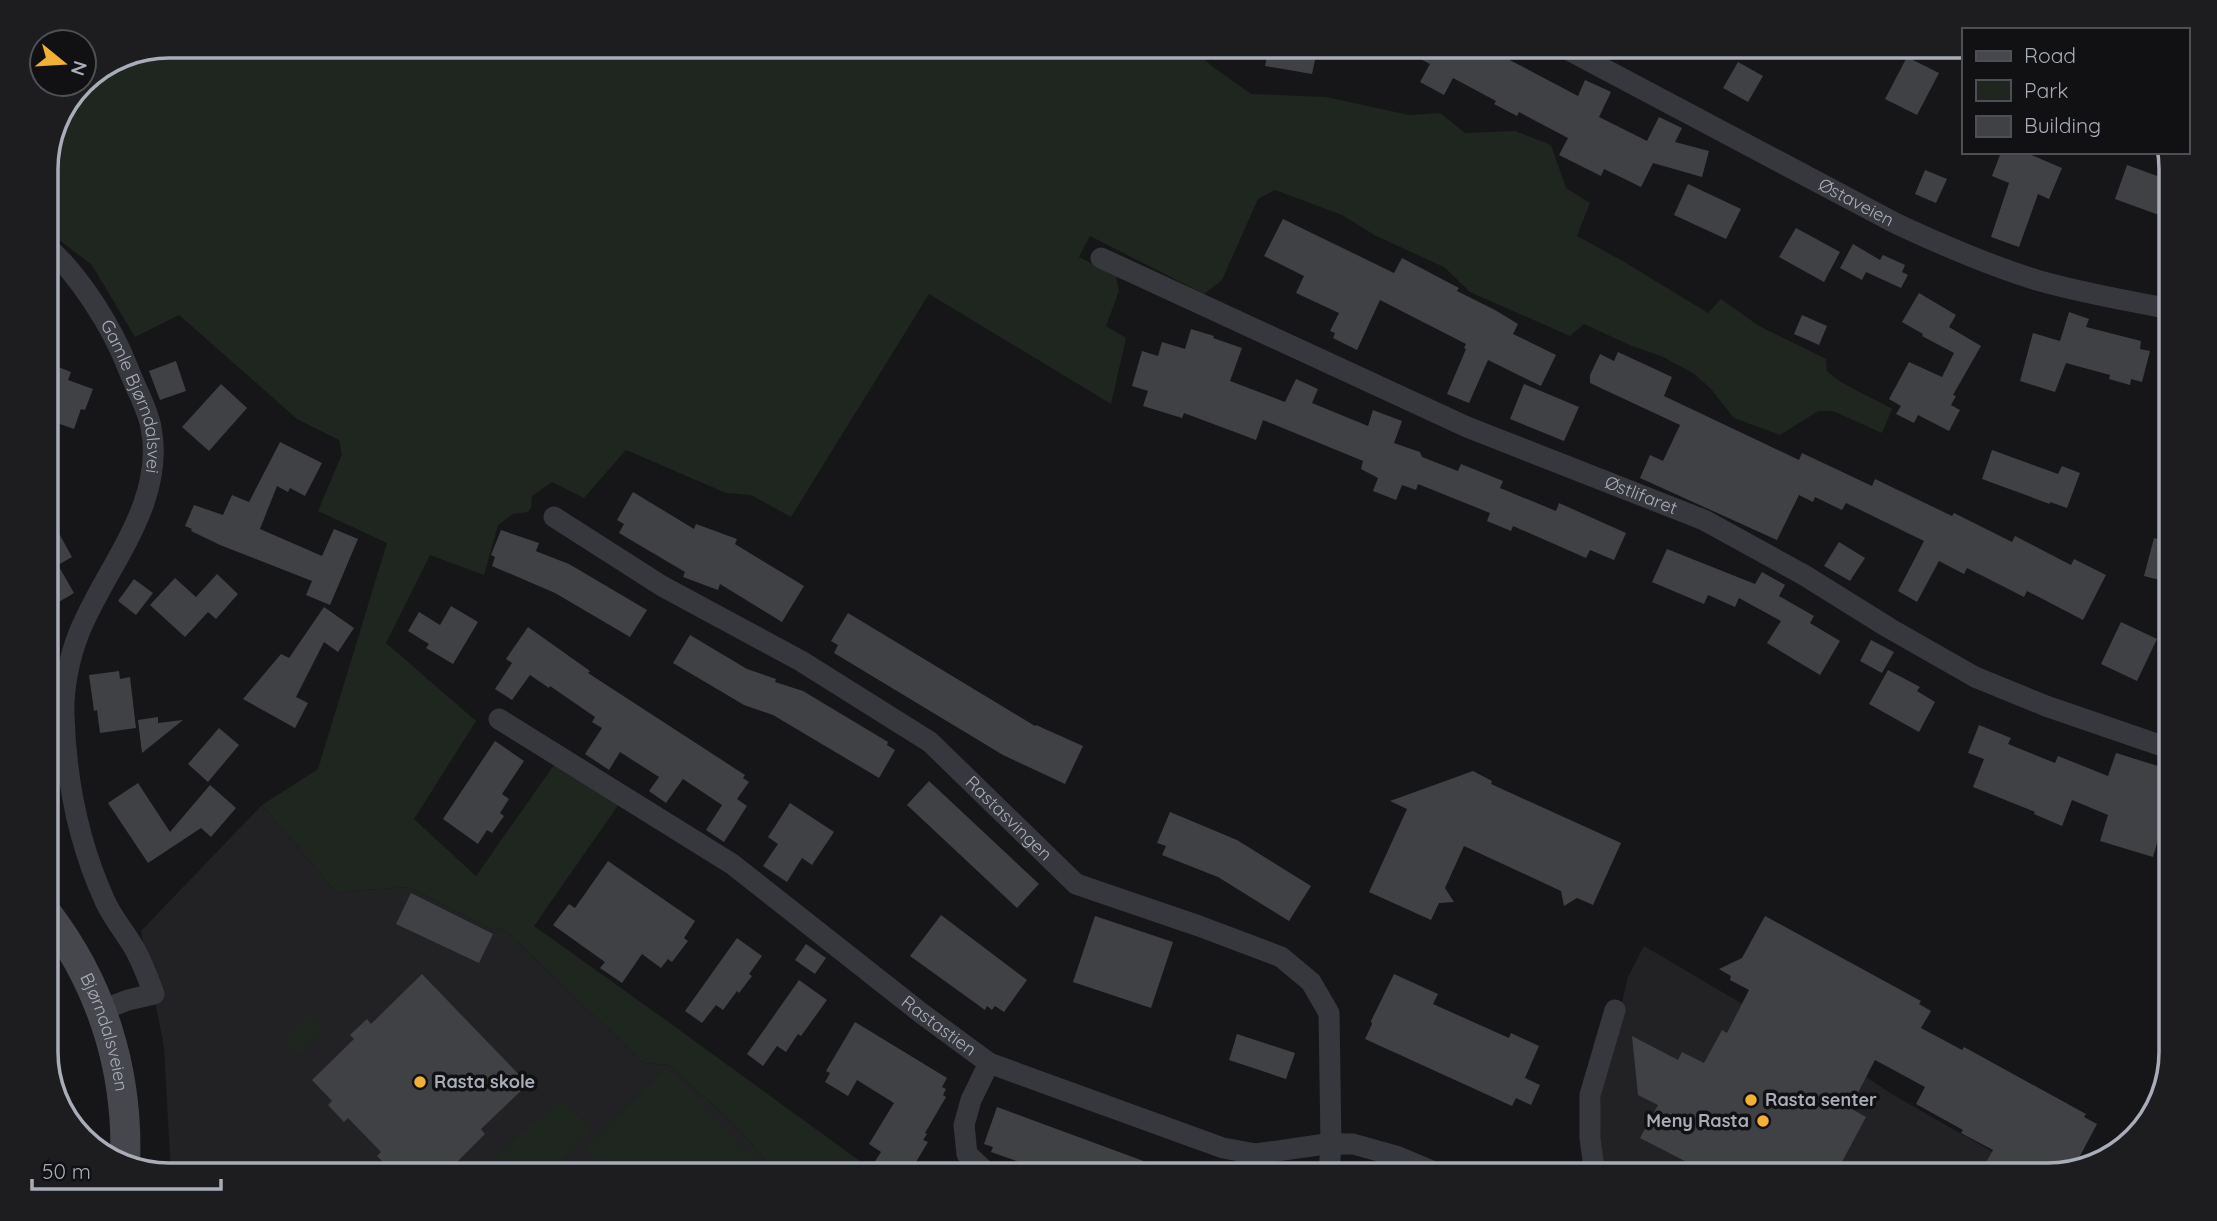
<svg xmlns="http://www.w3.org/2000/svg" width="2217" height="1221" font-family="Quicksand,sans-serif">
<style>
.built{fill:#222225}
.green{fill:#1e261f}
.building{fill:#404145}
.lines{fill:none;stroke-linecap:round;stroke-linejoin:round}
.street{stroke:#37383d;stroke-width:21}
.secondary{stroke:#45474d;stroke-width:30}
.poi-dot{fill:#f2b134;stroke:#111113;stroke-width:2.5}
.labels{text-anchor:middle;stroke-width:7;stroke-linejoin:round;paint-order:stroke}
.street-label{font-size:18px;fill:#a8adb8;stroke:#111113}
.poi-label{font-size:18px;font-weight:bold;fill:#a8adb8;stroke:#111113;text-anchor:start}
.rim{fill:none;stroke:#a8adb8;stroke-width:3.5}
</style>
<rect width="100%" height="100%" fill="#161618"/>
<g class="built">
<path d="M 262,805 L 336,892 L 409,887 L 493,930 L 503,928 L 643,1063 L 669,1065 L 733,1123 L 779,1175 L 171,1175 L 164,1047 L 141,931 Z"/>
<path d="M 1644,946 L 1865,1076 L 1890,1093 L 2033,1175 L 1605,1175 L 1598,1117 L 1602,1087 L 1628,977 Z"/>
</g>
<g class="green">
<path d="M 168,46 L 1190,46 L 1213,67 L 1251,94 L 1326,97 L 1409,115 L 1440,113 L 1465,133 L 1515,131 L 1551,145 L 1566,188 L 1590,203 L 1577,236 L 1621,260 L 1708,313 L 1721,299 L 1759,326 L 1826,359 L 1827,371 C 1845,388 1871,396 1892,409 L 1882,433 L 1833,411 L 1818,411 L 1780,435 L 1734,418 L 1710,388 L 1693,373 L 1661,356 L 1632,346 L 1584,324 L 1570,336 L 1470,292 L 1444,267 L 1376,236 L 1342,215 L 1275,190 L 1258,199 L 1222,280 L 1204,294 L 1090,236 L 1079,257 L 1116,276 L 1119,291 L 1106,326 L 1126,338 L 1111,404 L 929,294 L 791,517 L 751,495 L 726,493 L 626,450 L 584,498 L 552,482 L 532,496 L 531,508 L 528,512 L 513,514 L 498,525 L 484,575 L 430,555 L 386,643 L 476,721 L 414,819 L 476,876 L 554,765 L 619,804 L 534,926 L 663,1018 L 879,1175 L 779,1175 L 733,1123 L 669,1065 L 643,1063 L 503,928 L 493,930 L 409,887 L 336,892 L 262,805 L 318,769 L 387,543 L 318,511 L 342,454 L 339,440 L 297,419 L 179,315 L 135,337 L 92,265 L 46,230 L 46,161 L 80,84 L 84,84 L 84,80 L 122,55 Z"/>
<path d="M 310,1014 L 323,1029 L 298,1054 L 283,1040 Z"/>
<path d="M 667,1068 L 771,1175 L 611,1175 L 585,1149 Z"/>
<path d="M 560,1099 L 589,1126 L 590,1133 L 550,1171 L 554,1175 L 514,1175 L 496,1157 Z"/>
</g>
<g class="building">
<path d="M 1269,46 L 1318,46 L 1312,74 L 1265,66 Z"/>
<path d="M 1395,46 L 1513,46 L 1506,58 L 1578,96 L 1585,80 L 1611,92 L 1599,117 L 1647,141 L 1659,117 L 1682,128 L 1675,142 L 1709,151 L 1702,177 L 1653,163 L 1641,187 L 1604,169 L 1601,176 L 1559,155 L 1568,138 L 1519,112 L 1517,116 L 1494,104 L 1496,101 L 1453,78 L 1444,95 L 1420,82 L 1430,64 Z"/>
<path d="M 1907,57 L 1939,73 L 1917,115 L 1885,99 Z"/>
<path d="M 1738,62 L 1763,76 L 1748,102 L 1723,88 Z"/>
<path d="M 2001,152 L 2024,152 L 2062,168 L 2049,199 L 2038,194 L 2019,247 L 1991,237 L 2009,183 L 1992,176 Z"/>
<path d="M 2127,165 L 2171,181 L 2159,215 L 2115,199 Z"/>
<path d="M 1925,170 L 1947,179 L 1936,203 L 1915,194 Z"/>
<path d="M 1688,184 L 1741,209 L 1726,239 L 1674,215 Z"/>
<path d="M 1283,219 L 1394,273 L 1402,258 L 1459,288 L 1457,291 L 1495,310 L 1518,324 L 1513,334 L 1556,355 L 1541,386 L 1488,360 L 1469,403 L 1447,394 L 1466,349 L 1464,348 L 1466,344 L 1380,300 L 1357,350 L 1333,338 L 1335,333 L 1330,331 L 1339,313 L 1296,293 L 1304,276 L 1264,256 Z"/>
<path d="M 1796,228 L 1840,252 L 1824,282 L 1779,257 Z"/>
<path d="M 1853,244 L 1880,260 L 1883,255 L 1905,265 L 1902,272 L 1908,275 L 1901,288 L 1866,272 L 1862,280 L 1840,268 Z"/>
<path d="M 1919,293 L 1956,315 L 1949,327 L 1981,346 L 1953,395 L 1956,396 L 1951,405 L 1960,410 L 1949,431 L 1918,415 L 1914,423 L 1896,414 L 1901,406 L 1889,399 L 1909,362 L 1942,377 L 1954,353 L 1922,336 L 1923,334 L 1902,322 Z"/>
<path d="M 2069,312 L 2089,319 L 2086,327 L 2141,341 L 2140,349 L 2150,351 L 2142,382 L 2131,379 L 2130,385 L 2109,379 L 2110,375 L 2066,363 L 2055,392 L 2020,381 L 2033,333 L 2060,341 Z"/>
<path d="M 1802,315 L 1827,326 L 1819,345 L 1794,334 Z"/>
<path d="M 1191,329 L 1214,336 L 1213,338 L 1242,348 L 1230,381 L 1285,402 L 1296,379 L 1318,389 L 1312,403 L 1368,426 L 1373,410 L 1402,421 L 1394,443 L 1420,452 L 1422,457 L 1458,471 L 1461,464 L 1503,481 L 1500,488 L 1556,511 L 1559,503 L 1626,533 L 1614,560 L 1590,550 L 1586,558 L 1513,526 L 1511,531 L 1487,521 L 1490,513 L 1418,484 L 1416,490 L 1402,485 L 1396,500 L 1373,491 L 1378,478 L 1361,469 L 1363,461 L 1263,420 L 1256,440 L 1184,413 L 1182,418 L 1143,406 L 1148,391 L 1132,386 L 1142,351 L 1158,356 L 1162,342 L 1185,349 Z"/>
<path d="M 1618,352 L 1672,377 L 1664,396 L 1799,460 L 1802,453 L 1872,486 L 1875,479 L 1952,516 L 1954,513 L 2012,542 L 2015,536 L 2071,565 L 2074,559 L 2106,575 L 2083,620 L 2027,591 L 2024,597 L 1967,568 L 1964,574 L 1939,561 L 1917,602 L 1898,591 L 1924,541 L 1846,503 L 1842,510 L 1815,497 L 1813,502 L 1799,495 L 1777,540 L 1640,478 L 1650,455 L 1663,461 L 1680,425 L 1590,383 L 1590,375 L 1600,354 L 1614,361 Z"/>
<path d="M 176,361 L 186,391 L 160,400 L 149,371 Z"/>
<path d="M 46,362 L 71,372 L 68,380 L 93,389 L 85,410 L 81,409 L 74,429 L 46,419 Z"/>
<path d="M 221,384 L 247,408 L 209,451 L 182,427 Z"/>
<path d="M 1524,384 L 1579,407 L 1564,441 L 1510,419 Z"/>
<path d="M 280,442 L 322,463 L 305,496 L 290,488 L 288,492 L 277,486 L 260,529 L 322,556 L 334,529 L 358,539 L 330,605 L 306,595 L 312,581 L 220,545 L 191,531 L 192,529 L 185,526 L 194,505 L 223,515 L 232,495 L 249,502 Z"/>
<path d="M 1992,450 L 2058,474 L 2062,466 L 2080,473 L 2067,508 L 2050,502 L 2050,504 L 1982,479 Z"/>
<path d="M 633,492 L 694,529 L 696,524 L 737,539 L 735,544 L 804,586 L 782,622 L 720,584 L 718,590 L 683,577 L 685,572 L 619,533 L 624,524 L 617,520 Z"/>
<path d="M 46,510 L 72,557 L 58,565 L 74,593 L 52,606 L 46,595 Z"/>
<path d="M 501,530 L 539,543 L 536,551 L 538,552 L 569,564 L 647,610 L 630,637 L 555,593 L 492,566 L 495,557 L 491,555 Z"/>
<path d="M 2154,538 L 2171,543 L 2171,583 L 2144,576 Z"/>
<path d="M 1839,542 L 1865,558 L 1850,581 L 1824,566 Z"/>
<path d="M 1667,549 L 1755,584 L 1762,572 L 1785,585 L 1779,596 L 1814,616 L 1810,623 L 1840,641 L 1820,675 L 1767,643 L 1781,621 L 1739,598 L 1735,607 L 1708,595 L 1704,604 L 1652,582 Z"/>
<path d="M 217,574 L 238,594 L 216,619 L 208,612 L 185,637 L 150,605 L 175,578 L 196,597 Z"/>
<path d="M 134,579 L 153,593 L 136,615 L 118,601 Z"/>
<path d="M 451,606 L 478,622 L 453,664 L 426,648 L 429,644 L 408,631 L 419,612 L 440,625 Z"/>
<path d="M 324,607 L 354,628 L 338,652 L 324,642 L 296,697 L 308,703 L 295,728 L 243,699 L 281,654 L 289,658 Z"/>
<path d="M 848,613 L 1035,726 L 1036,725 L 1083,746 L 1065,784 L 1003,755 L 834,653 L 838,645 L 831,641 Z"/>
<path d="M 2121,622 L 2157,639 L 2137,681 L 2101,664 Z"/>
<path d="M 528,627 L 590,671 L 588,673 L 745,775 L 743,778 L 749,782 L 737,799 L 747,806 L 724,842 L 706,830 L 722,805 L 683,779 L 666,803 L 649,791 L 659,777 L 620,752 L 609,770 L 585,754 L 602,728 L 592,722 L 595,717 L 550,686 L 549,688 L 530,675 L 512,700 L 495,689 L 512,663 L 506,659 Z"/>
<path d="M 690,635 L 747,669 L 776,679 L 775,682 L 803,691 L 888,742 L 887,745 L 895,750 L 879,778 L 773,715 L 744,705 L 673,663 Z"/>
<path d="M 1871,640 L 1894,652 L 1882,673 L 1860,661 Z"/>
<path d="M 1888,670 L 1920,687 L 1917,691 L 1935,702 L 1919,732 L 1869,704 Z"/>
<path d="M 119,671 L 120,679 L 130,677 L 136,728 L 100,733 L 97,710 L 94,711 L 89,675 Z"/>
<path d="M 158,717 L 158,723 L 183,720 L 142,753 L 138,720 Z"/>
<path d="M 1979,725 L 2011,738 L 2008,744 L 2055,763 L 2058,756 L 2108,776 L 2116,753 L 2171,770 L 2171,794 L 2153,857 L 2100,841 L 2108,815 L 2072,800 L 2062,826 L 2034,814 L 2035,812 L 1973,787 L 1984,759 L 1968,753 Z"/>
<path d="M 219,728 L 239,745 L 208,782 L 188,764 Z"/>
<path d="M 495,741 L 524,761 L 502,794 L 509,799 L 500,813 L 504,816 L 492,833 L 487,830 L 478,844 L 443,819 Z"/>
<path d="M 1473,771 L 1492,781 L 1491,784 L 1621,843 L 1593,905 L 1577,898 L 1564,906 L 1561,891 L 1464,846 L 1445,888 L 1454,902 L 1439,903 L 1431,920 L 1369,892 L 1407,809 L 1390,801 Z"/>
<path d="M 929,781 L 1039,884 L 1017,908 L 907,805 Z"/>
<path d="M 138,783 L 170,832 L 210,785 L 236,808 L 211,837 L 201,828 L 148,863 L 108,803 Z"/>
<path d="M 790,803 L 834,832 L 812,865 L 802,858 L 787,882 L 763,866 L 778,844 L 768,837 Z"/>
<path d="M 1170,812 L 1237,840 L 1311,886 L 1289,921 L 1218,877 L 1162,855 L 1166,846 L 1157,843 Z"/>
<path d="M 608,861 L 695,921 L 684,938 L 688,941 L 672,962 L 668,959 L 661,968 L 642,954 L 622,983 L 600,968 L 605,962 L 553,925 L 569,904 L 575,908 Z"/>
<path d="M 411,893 L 493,934 L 479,963 L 396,924 Z"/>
<path d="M 941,915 L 1027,980 L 1004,1012 L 995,1006 L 992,1010 L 987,1006 L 985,1010 L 910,956 Z"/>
<path d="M 1095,916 L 1173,942 L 1151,1008 L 1073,982 Z"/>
<path d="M 1765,916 L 1921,1001 L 1919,1004 L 1931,1011 L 1921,1028 L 1962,1050 L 1964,1047 L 2086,1114 L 2084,1117 L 2097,1124 L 2073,1169 L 2047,1175 L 2031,1167 L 2029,1170 L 2017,1164 L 2011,1175 L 1979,1175 L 1993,1150 L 1961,1133 L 1963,1130 L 1916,1104 L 1925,1087 L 1875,1060 L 1850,1108 L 1866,1117 L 1835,1175 L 1712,1175 L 1640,1138 L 1658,1105 L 1638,1095 L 1632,1036 L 1678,1060 L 1682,1052 L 1704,1063 L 1722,1030 L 1727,1033 L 1749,990 L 1730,980 L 1731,976 L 1719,969 L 1742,958 Z"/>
<path d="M 737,938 L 762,956 L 749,974 L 752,976 L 739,993 L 737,991 L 723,1010 L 716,1005 L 702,1023 L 685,1011 Z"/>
<path d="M 806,944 L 826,958 L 815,974 L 795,960 Z"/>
<path d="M 422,974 L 528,1084 L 481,1129 L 485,1134 L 457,1162 L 471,1175 L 396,1175 L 377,1156 L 381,1152 L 348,1118 L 344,1122 L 328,1105 L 332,1101 L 312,1080 L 354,1039 L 350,1035 L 367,1019 L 371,1024 Z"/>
<path d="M 1394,974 L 1438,994 L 1433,1004 L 1509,1038 L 1511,1033 L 1539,1046 L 1525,1078 L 1540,1085 L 1531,1105 L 1516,1098 L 1512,1106 L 1365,1039 L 1372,1024 L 1371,1021 Z"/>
<path d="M 799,980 L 827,1000 L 801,1036 L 798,1034 L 786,1052 L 777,1046 L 763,1066 L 747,1054 Z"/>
<path d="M 855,1022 L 947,1078 L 942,1087 L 946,1089 L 943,1095 L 946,1097 L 925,1133 L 927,1134 L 923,1140 L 928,1142 L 916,1162 L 940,1175 L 887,1175 L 872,1166 L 881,1152 L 869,1144 L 894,1103 L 857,1080 L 848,1096 L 825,1082 L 830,1073 L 826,1071 Z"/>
<path d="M 1237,1034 L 1295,1053 L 1286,1079 L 1229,1060 Z"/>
<path d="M 997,1107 L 1176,1173 L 1176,1175 L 1057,1175 L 991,1152 L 993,1147 L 984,1144 Z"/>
</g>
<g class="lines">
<g class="street">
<path id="s1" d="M 1561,46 L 1895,223 C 1942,245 1990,266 2040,281 C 2083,293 2127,301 2171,309"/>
<path id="s2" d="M 46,246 C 79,274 112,327 128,368 C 135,387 147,407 151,427 C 166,504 106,566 79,633 C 69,658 63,689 64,716 C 66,779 79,844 105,901 C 112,917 124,931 133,946 C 142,961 148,978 154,994 L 128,1000 L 102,1010"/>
<path id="s3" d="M 1101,258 L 1467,427 L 1704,520 L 1804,575 L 1889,628 L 1975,677 L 2046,706 L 2171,749"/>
<path id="s4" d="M 554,517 L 662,586 L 801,661 L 930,742 L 1076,884 L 1199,926 L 1281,957 L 1311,982 L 1329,1013 L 1331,1144 L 1329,1175"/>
<path id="s5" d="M 499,719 L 732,864 L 921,1013 L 989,1063 L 1223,1148 L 1256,1154 L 1326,1144 L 1353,1144 L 1396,1156 L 1441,1175"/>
<path d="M 989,1063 L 971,1100 L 964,1125 L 967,1154 L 987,1173 L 994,1175"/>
<path d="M 1595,1175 L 1590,1138 L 1590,1095 L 1615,1010"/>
</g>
<path class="secondary" id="s6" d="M 46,912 C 102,985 129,1072 125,1164"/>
</g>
<g class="poi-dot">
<circle cx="420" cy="1082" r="7"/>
<circle cx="1751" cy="1100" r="7"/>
<circle cx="1763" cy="1121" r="7"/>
</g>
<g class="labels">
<g class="street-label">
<text dy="6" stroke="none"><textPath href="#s1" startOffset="334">Østaveien</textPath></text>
<text dy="6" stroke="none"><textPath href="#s2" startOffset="177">Gamle Bjørndalsvei</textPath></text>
<text dy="6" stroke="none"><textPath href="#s3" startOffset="590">Østlifaret</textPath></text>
<text dy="6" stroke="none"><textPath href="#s4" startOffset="548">Rastasvingen</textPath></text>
<text dy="6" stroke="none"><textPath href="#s5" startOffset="537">Rastastien</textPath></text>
<text dy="6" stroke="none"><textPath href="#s6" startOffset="135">Bjørndalsveien</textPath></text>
</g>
<g class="poi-label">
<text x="434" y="1088">Rasta skole</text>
<text x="1765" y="1106">Rasta senter</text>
<text x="1749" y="1127" text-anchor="end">Meny Rasta</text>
</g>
</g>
<path d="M0 0H2217V1221H0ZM169 58H2048A111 111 0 0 1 2159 169V1052A111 111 0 0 1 2048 1163H169A111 111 0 0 1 58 1052V169A111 111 0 0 1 169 58Z" fill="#1d1d20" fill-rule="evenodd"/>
<path class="rim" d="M169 58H2048A111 111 0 0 1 2159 169V1052A111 111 0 0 1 2048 1163H169A111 111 0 0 1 58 1052V169A111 111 0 0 1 169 58Z"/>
<rect x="1962" y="28" width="228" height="126" fill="#111113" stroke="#4d4f55" stroke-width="2"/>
<rect x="1976" y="51" width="35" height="10" fill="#45474d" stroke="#4d4f55" stroke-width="2"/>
<text x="2024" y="63" font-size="21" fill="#a8adb8">Road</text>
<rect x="1976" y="80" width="35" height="21" fill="#1e261f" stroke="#4d4f55" stroke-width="2"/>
<text x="2024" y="98" font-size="21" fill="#a8adb8">Park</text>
<rect x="1976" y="116" width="35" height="21" fill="#404145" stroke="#4d4f55" stroke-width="2"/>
<text x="2024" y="133" font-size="21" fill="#a8adb8">Building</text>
<g transform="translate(63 63) rotate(108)"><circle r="33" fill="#111113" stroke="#4d4f55" stroke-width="2"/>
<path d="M0-5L12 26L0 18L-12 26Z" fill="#f2b134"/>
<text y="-10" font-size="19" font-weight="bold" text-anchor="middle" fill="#a8adb8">N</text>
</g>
<path d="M32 1179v10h189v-10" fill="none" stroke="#a8adb8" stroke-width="3.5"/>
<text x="42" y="1179" font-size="21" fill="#a8adb8" stroke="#111113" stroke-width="5" paint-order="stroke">50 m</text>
</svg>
